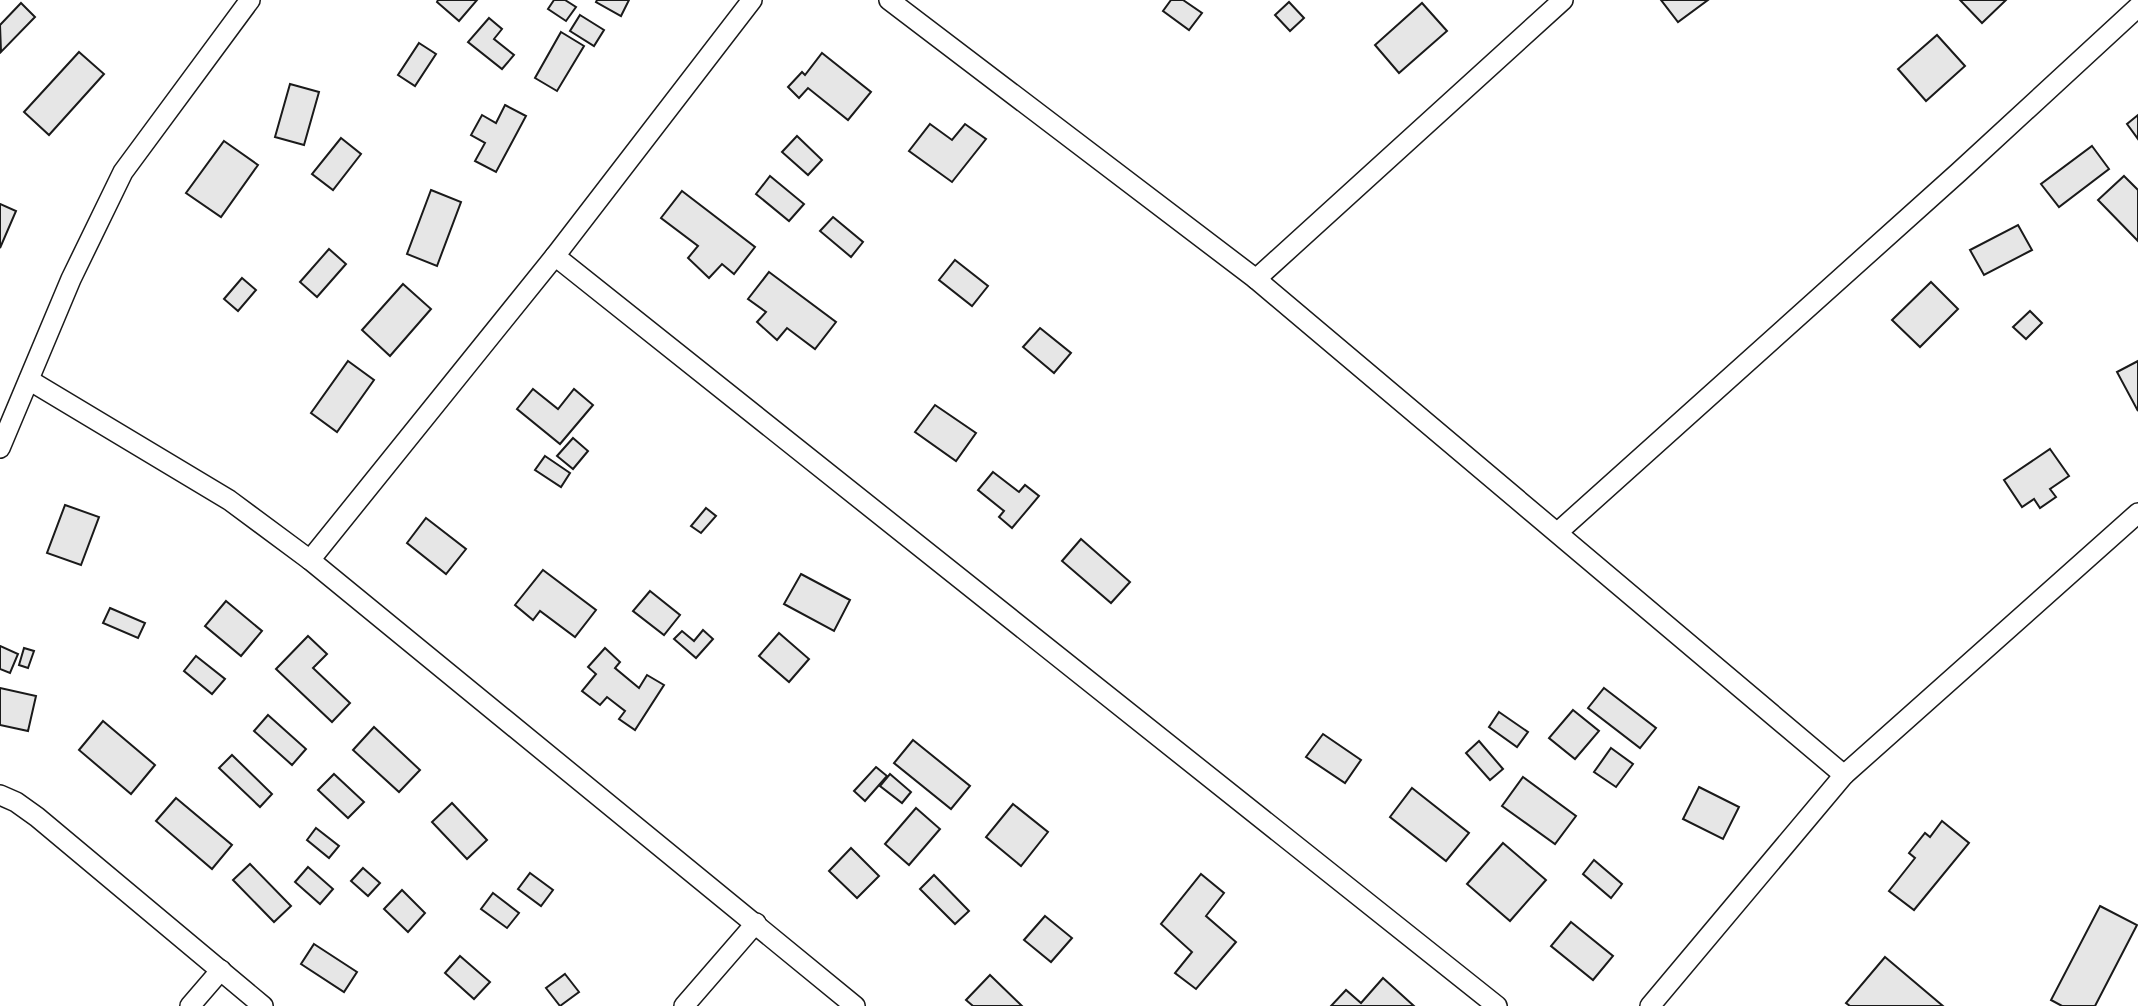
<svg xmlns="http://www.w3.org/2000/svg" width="2138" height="1006" font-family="'Nunito Sans',sans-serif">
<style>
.building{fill:#e6e6e6;stroke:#1a1a1a;stroke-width:2}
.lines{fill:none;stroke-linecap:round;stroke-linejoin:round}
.street-casing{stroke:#1a1a1a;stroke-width:22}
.street{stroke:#fff;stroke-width:19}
</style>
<rect width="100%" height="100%" fill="#fff"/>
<g class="building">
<path d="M 438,0 L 477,0 L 459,21 L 437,2 Z"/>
<path d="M 554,0 L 565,0 L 576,7 L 566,21 L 548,9 Z"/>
<path d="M 597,0 L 629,0 L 621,16 L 596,2 Z"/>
<path d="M 1171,0 L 1183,0 L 1202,13 L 1189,30 L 1163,11 Z"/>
<path d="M 1661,0 L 1708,0 L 1678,22 Z"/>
<path d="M 1960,0 L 2006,0 L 1982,23 Z"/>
<path d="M 1289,2 L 1304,18 L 1290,31 L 1275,15 Z"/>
<path d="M 21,3 L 35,17 L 1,52 L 0,25 Z"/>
<path d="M 1422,3 L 1447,31 L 1399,73 L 1375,45 Z"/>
<path d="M 580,15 L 604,30 L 594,46 L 570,31 Z"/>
<path d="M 489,18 L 502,29 L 494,39 L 514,55 L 502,69 L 468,42 Z"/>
<path d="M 561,32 L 584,46 L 557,91 L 535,78 Z"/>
<path d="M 1937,35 L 1965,66 L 1926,101 L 1898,69 Z"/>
<path d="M 419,43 L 436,54 L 415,86 L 398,75 Z"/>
<path d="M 79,52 L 104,74 L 49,135 L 24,112 Z"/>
<path d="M 822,53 L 871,92 L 848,120 L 808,88 L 799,98 L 788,87 L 802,72 L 805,75 Z"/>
<path d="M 290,84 L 319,92 L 304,145 L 275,137 Z"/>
<path d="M 505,105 L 526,116 L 496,172 L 475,161 L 485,143 L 471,135 L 482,115 L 496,123 Z"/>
<path d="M 2138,115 L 2138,139 L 2127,124 Z"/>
<path d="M 930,124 L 952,140 L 965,124 L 986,139 L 952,182 L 909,151 Z"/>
<path d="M 797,136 L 822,160 L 808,175 L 782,152 Z"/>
<path d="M 341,138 L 361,154 L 333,190 L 312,174 Z"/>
<path d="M 224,141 L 258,165 L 221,217 L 186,193 Z"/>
<path d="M 2092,146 L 2109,169 L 2059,207 L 2041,184 Z"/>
<path d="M 770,176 L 804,204 L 789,221 L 756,194 Z"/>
<path d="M 2124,176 L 2138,190 L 2138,241 L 2098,200 Z"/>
<path d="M 431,190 L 461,202 L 437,266 L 407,254 Z"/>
<path d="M 682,191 L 755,247 L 734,274 L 722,264 L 709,278 L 688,258 L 698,246 L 661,218 Z"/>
<path d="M 0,204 L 16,211 L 0,248 Z"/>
<path d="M 833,217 L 863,242 L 851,257 L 820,231 Z"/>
<path d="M 2018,225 L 2032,250 L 1984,275 L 1970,250 Z"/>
<path d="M 329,249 L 346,264 L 317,297 L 300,282 Z"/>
<path d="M 955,260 L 988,286 L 972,306 L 939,280 Z"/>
<path d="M 769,272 L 836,322 L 815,349 L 787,328 L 777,340 L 757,322 L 766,312 L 748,299 Z"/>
<path d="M 242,278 L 256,290 L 238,311 L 224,299 Z"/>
<path d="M 1931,282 L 1958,309 L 1920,347 L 1892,320 Z"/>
<path d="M 403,284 L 431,309 L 390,356 L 362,330 Z"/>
<path d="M 2030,311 L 2042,323 L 2026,339 L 2013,327 Z"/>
<path d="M 1040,328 L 1071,353 L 1054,373 L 1023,347 Z"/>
<path d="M 348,361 L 374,380 L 337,432 L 311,413 Z"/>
<path d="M 2138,361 L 2138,411 L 2117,372 Z"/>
<path d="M 533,389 L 558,409 L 574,389 L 593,405 L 560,444 L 517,409 Z"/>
<path d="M 935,405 L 976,433 L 956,461 L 915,432 Z"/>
<path d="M 573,438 L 588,451 L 573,469 L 557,456 Z"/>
<path d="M 2050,449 L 2069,476 L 2050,489 L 2056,497 L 2040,508 L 2034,499 L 2022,507 L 2004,480 Z"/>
<path d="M 545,456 L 570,473 L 561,487 L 535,470 Z"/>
<path d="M 993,472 L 1019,492 L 1025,485 L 1039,496 L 1012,528 L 999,517 L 1004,511 L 978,490 Z"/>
<path d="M 65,505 L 99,517 L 81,565 L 47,553 Z"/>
<path d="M 706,508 L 716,516 L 701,533 L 691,526 Z"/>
<path d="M 426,518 L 466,549 L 446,574 L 407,543 Z"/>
<path d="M 1081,539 L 1130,582 L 1111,603 L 1062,561 Z"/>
<path d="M 543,570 L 596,610 L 575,637 L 540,611 L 533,620 L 515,605 Z"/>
<path d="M 801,574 L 850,600 L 834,631 L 784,604 Z"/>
<path d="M 650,591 L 680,615 L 664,635 L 633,611 Z"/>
<path d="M 226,601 L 262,631 L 241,656 L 205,626 Z"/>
<path d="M 110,608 L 145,623 L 138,638 L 103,623 Z"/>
<path d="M 703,630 L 713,639 L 696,658 L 674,639 L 682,631 L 694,641 Z"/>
<path d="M 779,633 L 809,659 L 789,682 L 759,656 Z"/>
<path d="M 308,636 L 327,654 L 313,668 L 350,703 L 332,722 L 276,669 Z"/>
<path d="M 0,646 L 18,654 L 10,673 L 0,669 Z"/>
<path d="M 24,648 L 34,651 L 28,668 L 19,665 Z"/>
<path d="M 605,648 L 620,662 L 615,668 L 639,688 L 647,675 L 664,685 L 635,730 L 619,719 L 625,711 L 607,697 L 600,705 L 582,691 L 596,674 L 588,667 Z"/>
<path d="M 196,656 L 225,679 L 212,694 L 184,671 Z"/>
<path d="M 0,688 L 36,696 L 28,731 L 0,725 Z"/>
<path d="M 1604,688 L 1656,728 L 1640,748 L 1588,708 Z"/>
<path d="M 1573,710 L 1599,731 L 1575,759 L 1549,738 Z"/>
<path d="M 1499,712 L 1528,732 L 1517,747 L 1489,727 Z"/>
<path d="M 268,715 L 306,749 L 292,765 L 254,731 Z"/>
<path d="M 103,721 L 155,765 L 131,794 L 79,750 Z"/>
<path d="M 374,727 L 420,770 L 399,792 L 353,750 Z"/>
<path d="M 1323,734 L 1361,760 L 1345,783 L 1306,757 Z"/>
<path d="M 913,740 L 970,786 L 951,809 L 894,763 Z"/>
<path d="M 1479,741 L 1503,769 L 1490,780 L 1466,753 Z"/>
<path d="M 1611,748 L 1633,764 L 1616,787 L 1594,772 Z"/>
<path d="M 232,755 L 272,794 L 260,807 L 219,768 Z"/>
<path d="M 876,767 L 887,776 L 865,801 L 854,791 Z"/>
<path d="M 334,774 L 364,802 L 348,818 L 318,790 Z"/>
<path d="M 890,774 L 911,792 L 902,803 L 880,786 Z"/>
<path d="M 1523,777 L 1576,816 L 1555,844 L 1502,806 Z"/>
<path d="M 1699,787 L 1739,807 L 1723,839 L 1683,819 Z"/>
<path d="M 1412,788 L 1469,833 L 1446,861 L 1390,817 Z"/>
<path d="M 176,798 L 232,845 L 212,869 L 156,821 Z"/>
<path d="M 452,803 L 487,840 L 467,859 L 432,822 Z"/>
<path d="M 1013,804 L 1048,832 L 1021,866 L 986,837 Z"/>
<path d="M 916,808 L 940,829 L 909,865 L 885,844 Z"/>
<path d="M 1942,821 L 1969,843 L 1914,910 L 1889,891 L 1915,858 L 1909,853 L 1925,833 L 1930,837 Z"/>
<path d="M 316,828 L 339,846 L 329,858 L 307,840 Z"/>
<path d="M 1503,843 L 1546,880 L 1510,921 L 1467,884 Z"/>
<path d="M 851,848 L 879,876 L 857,898 L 829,871 Z"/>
<path d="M 1594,860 L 1622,884 L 1611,898 L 1583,874 Z"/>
<path d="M 250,864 L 291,906 L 274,922 L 233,880 Z"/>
<path d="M 308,867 L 333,889 L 320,904 L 295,882 Z"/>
<path d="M 363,868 L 380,883 L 368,896 L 351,881 Z"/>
<path d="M 530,873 L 553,890 L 541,906 L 518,889 Z"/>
<path d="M 1201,874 L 1224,893 L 1206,916 L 1236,942 L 1196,989 L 1175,973 L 1192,952 L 1161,924 Z"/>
<path d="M 934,875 L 969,911 L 955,924 L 920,889 Z"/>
<path d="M 402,890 L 425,913 L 408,932 L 384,909 Z"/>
<path d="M 493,893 L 519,913 L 507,928 L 481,909 Z"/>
<path d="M 2100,906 L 2137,925 L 2095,1006 L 2062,1006 L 2051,1000 Z"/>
<path d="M 1045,916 L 1072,938 L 1051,962 L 1024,940 Z"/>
<path d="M 1571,922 L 1613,956 L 1593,980 L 1551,946 Z"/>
<path d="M 314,944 L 357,972 L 344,992 L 301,964 Z"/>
<path d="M 460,956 L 490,982 L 474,999 L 445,973 Z"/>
<path d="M 1885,957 L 1943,1006 L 1850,1006 L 1846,1003 Z"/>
<path d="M 565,974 L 579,992 L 560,1006 L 546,988 Z"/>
<path d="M 990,975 L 1022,1006 L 973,1006 L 966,1000 Z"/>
<path d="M 1383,978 L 1414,1006 L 1331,1006 L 1346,990 L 1361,1003 Z"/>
</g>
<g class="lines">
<defs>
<g id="street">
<path d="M 889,0 L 1256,279 L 1844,775"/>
<path d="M 555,256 L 1497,1006"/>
<path d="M 1256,279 L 1563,0"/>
<path d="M 29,380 L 229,500 L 310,560 L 855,1006"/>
<path d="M 0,448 L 71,279 L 123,172 L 250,0"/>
<path d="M 1558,532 L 1959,172 L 2138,7"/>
<path d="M 310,560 L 555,256 L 752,0"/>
<path d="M 0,795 L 16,802 L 37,817 L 263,1006"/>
<path d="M 190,1006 L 221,970"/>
<path d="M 684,1006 L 756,923"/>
<path d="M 1650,1006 L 1844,775 L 2138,513"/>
</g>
</defs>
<use href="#street" class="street-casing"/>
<use href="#street" class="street"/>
</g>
</svg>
